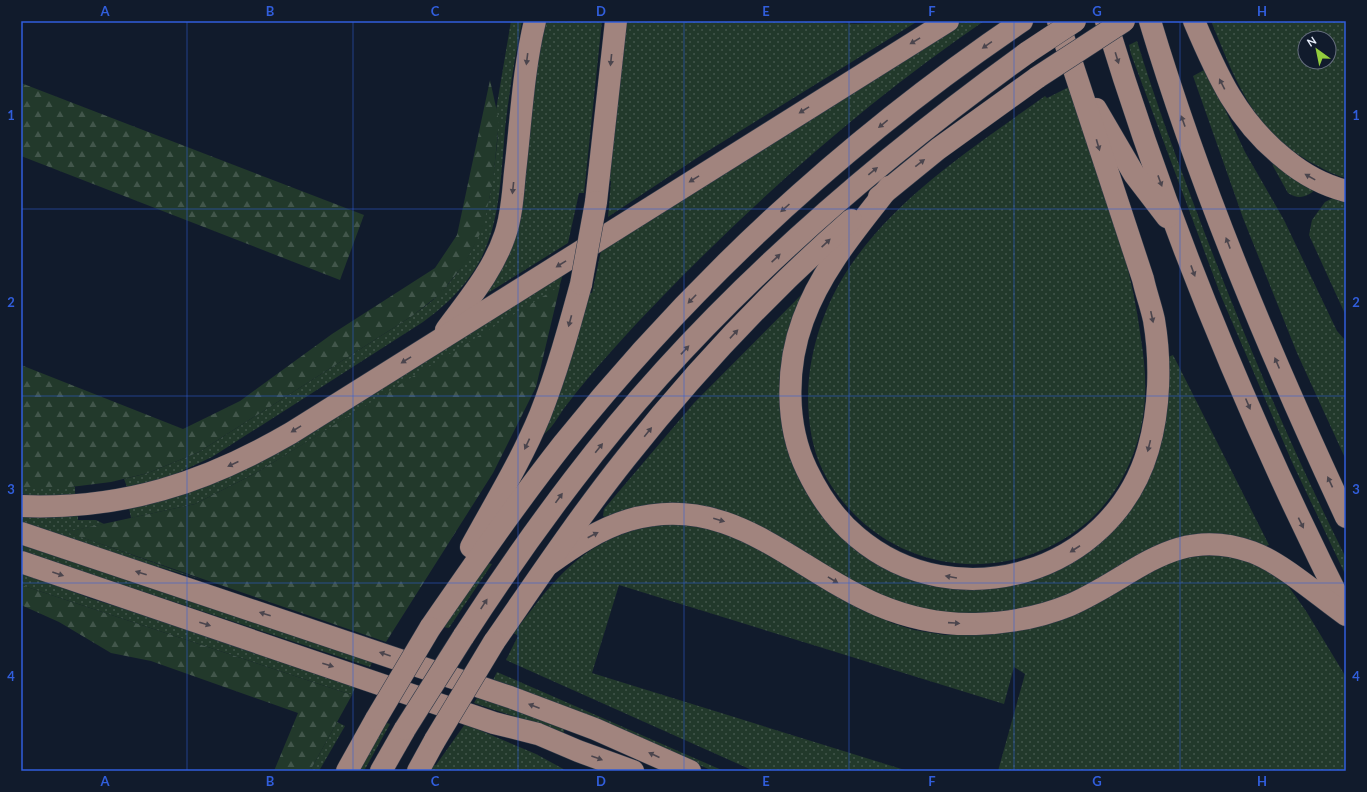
<svg xmlns="http://www.w3.org/2000/svg" width="1367" height="792" font-family="Lato,sans-serif">
<style>
.grass{fill:url(#grass-dots);fill-rule:evenodd}
.forest{fill:url(#forest-firs)}
.lines{fill:none;stroke-linecap:round;stroke-linejoin:round}
.highway-casing{stroke:#2f3949;stroke-width:23}
.highway{stroke:#a1847e;stroke-width:22}
.highway-bridge-casing{stroke:#2f3949;stroke-width:23;stroke-linecap:butt}
.highway-bridge{stroke:#a1847e;stroke-width:22}
.oneway{fill:#4b454d}
.grid{fill:none;stroke:#315edc;stroke-width:1;stroke-opacity:0.55}
.neatline{fill:none;stroke:#315edc;stroke-width:1.5}
.grid-label{font-size:13px;text-anchor:middle;font-weight:bold;fill:#315edc}
</style>
<defs>
<pattern id="grass-dots" width="8" height="8" patternUnits="userSpaceOnUse"><rect width="8" height="8" fill="#22392b"/><path d="M2 2h.1M6 6h.1" fill="none" stroke="#42564b" stroke-width="1.8" stroke-linecap="round"/></pattern>
<pattern id="forest-firs" width="22" height="20" patternUnits="userSpaceOnUse"><rect width="22" height="20" fill="#22392b"/><path d="M5 1l3.5 6h-7zM16 11l3.5 6h-7z" fill="#42564b"/></pattern>
</defs>
<rect width="100%" height="100%" fill="#111b2c"/>
<g class="grass">
<path d="M 511,21 L 522,21 C 515,57 509,93 505,129 C 498,215 499,267 423,322 L 212,457 L 169,477 L 127,487 L 124,479 L 148,473 L 199,452 L 412,316 C 421,309 432,302 440,293 C 478,254 489,214 495,161 C 497,144 500,127 496,110 Z"/>
<path d="M 545,21 L 602,21 L 584,193 L 579,193 L 568,243 L 480,298 L 527,121 Z"/>
<path d="M 624,21 L 823,21 C 855,27 886,21 918,21 L 703,154 L 608,217 L 611,181 L 607,180 Z"/>
<path d="M 963,21 L 984,21 C 867,101 761,195 662,297 C 628,332 594,369 565,407 C 559,415 551,431 542,435 L 588,292 L 592,293 L 602,246 Z"/>
<path d="M 1211,21 L 1346,21 L 1346,178 C 1333,175 1322,168 1310,162 C 1252,129 1235,79 1211,21 ZM 1305,38 L 1329,38 L 1329,62 L 1305,62 Z"/>
<path d="M 1137,41 C 1156,103 1179,165 1202,226 C 1245,339 1292,450 1346,558 L 1346,576 L 1292,462 L 1221,296 L 1131,54 L 1129,45 Z"/>
<path d="M 1206,69 L 1245,152 L 1284,220 L 1337,331 L 1346,341 L 1346,460 L 1297,353 L 1243,218 L 1193,76 Z"/>
<path d="M 1071,86 C 1098,169 1130,252 1141,339 C 1144,358 1146,377 1145,396 C 1143,447 1119,501 1076,531 C 1007,581 912,574 853,513 C 820,478 809,446 808,399 C 808,356 822,311 845,274 C 893,198 974,147 1045,96 L 1047,98 Z"/>
<path d="M 1272,160 L 1316,189 C 1307,197 1299,200 1288,193 L 1273,166 Z"/>
<path d="M 1333,198 L 1346,200 L 1346,316 L 1309,235 L 1312,220 L 1325,202 Z"/>
<path d="M 564,270 L 559,288 L 256,473 L 195,504 L 131,518 L 129,508 C 161,502 191,492 221,478 Z"/>
<path d="M 817,279 L 781,389 L 783,433 L 800,477 L 828,521 L 978,588 L 1007,586 L 1039,578 L 1062,568 L 1088,553 L 1110,533 L 1129,511 L 1147,481 L 1158,456 L 1167,411 L 1168,357 L 1173,355 L 1269,545 L 1261,547 L 1238,539 L 1020,612 L 953,617 L 879,597 L 769,532 L 607,518 L 603,516 L 604,509 L 694,403 Z"/>
<path d="M 21,487 L 75,487 L 75,495 L 36,496 L 21,494 Z"/>
<path d="M 21,514 L 78,516 L 78,520 L 96,520 L 104,524 L 67,532 L 203,580 L 149,564 L 21,523 Z"/>
<path d="M 654,525 L 695,525 L 724,532 L 748,542 L 867,611 L 892,623 L 914,630 L 945,635 L 988,635 L 1024,629 L 1179,556 L 1234,555 L 1273,571 L 1289,587 L 1306,611 L 1346,677 L 1346,771 L 998,771 L 1025,674 L 1014,667 L 1004,704 L 619,585 L 592,673 L 908,771 L 754,771 L 506,660 L 518,636 L 514,633 C 557,576 582,541 654,525 Z"/>
<path d="M 21,542 L 373,660 L 370,667 L 21,551 Z"/>
<path d="M 487,563 L 492,564 L 449,628 L 443,627 Z"/>
<path d="M 21,572 L 92,599 L 206,634 L 356,685 L 352,695 L 21,585 Z"/>
<path d="M 497,672 L 724,771 L 713,771 L 593,718 L 493,680 Z"/>
<path d="M 478,696 L 564,729 L 564,733 L 474,703 Z"/>
<path d="M 337,722 L 345,726 L 319,771 L 310,771 Z"/>
<path d="M 384,722 L 390,724 L 364,771 L 357,771 Z"/>
<path d="M 465,724 L 536,754 L 567,771 L 430,771 L 433,765 L 436,765 Z"/>
</g>
<g class="forest">
<path d="M 490,80 L 499,121 L 493,181 L 483,228 L 465,263 L 440,294 L 412,316 L 199,452 L 148,473 L 111,482 L 63,488 L 21,487 L 21,365 L 183,429 L 240,401 L 332,334 L 435,268 L 457,235 Z"/>
<path d="M 21,83 L 364,215 L 340,280 L 21,156 Z"/>
<path d="M 560,286 L 536,387 L 493,473 L 386,642 L 66,532 L 195,504 L 256,473 Z"/>
<path d="M 21,585 L 352,695 L 310,771 L 274,771 L 298,713 L 151,661 L 111,653 L 59,622 L 21,605 Z"/>
</g>
<g class="lines">
<defs>
<g id="highway">
<path d="M 1106,21 C 1168,225 1250,423 1346,613"/>
<path d="M 1150,21 C 1201,191 1271,356 1346,517"/>
<path d="M 1194,21 C 1217,75 1237,121 1285,159 C 1303,174 1323,185 1346,191"/>
<path d="M 1096,109 L 1134,174 L 1167,217"/>
<path d="M 889,187 C 857,228 821,270 803,320 C 786,366 785,425 807,470 C 819,495 835,519 857,537 C 955,620 1112,574 1148,450 C 1160,409 1161,361 1154,320 C 1151,306 1146,293 1143,279 L 1058,21"/>
<path d="M 879,197 L 938,149 L 1038,77"/>
<path d="M 596,202 L 616,21"/>
<path d="M 446,330 C 468,300 493,271 505,235 C 512,215 513,192 515,172 C 521,121 523,71 535,21"/>
<path d="M 21,506 C 122,510 205,483 291,433 L 948,21"/>
<path d="M 21,533 L 510,697 L 595,729 L 690,771"/>
<path d="M 471,547 C 495,503 521,461 540,415 C 557,372 569,328 581,284"/>
<path d="M 21,562 L 494,723 L 538,734 L 578,751 L 633,771"/>
<path d="M 549,564 C 574,546 599,529 629,520 C 731,491 793,569 878,605 C 909,618 943,625 976,624 C 1008,623 1041,617 1070,605 C 1135,577 1174,524 1252,552 C 1282,563 1319,596 1346,615"/>
<path d="M 430,628 C 473,566 516,504 563,444 C 693,282 849,138 1022,21"/>
<path d="M 463,637 C 498,583 535,530 574,479 C 700,313 860,173 1028,52"/>
<path d="M 494,642 C 537,580 579,517 626,458 C 694,372 769,292 851,220"/>
<path d="M 347,771 L 376,719"/>
<path d="M 381,771 L 405,729"/>
<path d="M 418,771 L 435,740"/>
</g>
</defs>
<use href="#highway" class="highway-casing"/>
<use href="#highway" class="highway"/>
<defs>
<g id="highway-bridge">
<path d="M 1028,52 L 1075,21"/>
<path d="M 1038,77 L 1124,21"/>
<path d="M 581,284 L 596,202"/>
<path d="M 376,719 L 430,628"/>
<path d="M 405,729 L 463,637"/>
<path d="M 435,740 L 494,642"/>
</g>
</defs>
<use href="#highway-bridge" class="highway-bridge-casing"/>
<use href="#highway-bridge" class="highway-bridge"/>
</g>
<defs><path id="oneway-solid" d="M-6-.8H1V-3.2L6.5 0L1 3.2V.8H-6Z"/></defs>
<g class="oneway">
<use href="#oneway-solid" transform="translate(915 41) rotate(149)"/>
<use href="#oneway-solid" transform="translate(987 45) rotate(145)"/>
<use href="#oneway-solid" transform="translate(1117 58) rotate(73)"/>
<use href="#oneway-solid" transform="translate(527 59) rotate(97)"/>
<use href="#oneway-solid" transform="translate(611 60) rotate(96)"/>
<use href="#oneway-solid" transform="translate(1222 84) rotate(-117)"/>
<use href="#oneway-solid" transform="translate(804 110) rotate(148)"/>
<use href="#oneway-solid" transform="translate(1183 121) rotate(-110)"/>
<use href="#oneway-solid" transform="translate(883 124) rotate(141)"/>
<use href="#oneway-solid" transform="translate(1098 145) rotate(74)"/>
<use href="#oneway-solid" transform="translate(920 163) rotate(-38)"/>
<use href="#oneway-solid" transform="translate(873 171) rotate(-39)"/>
<use href="#oneway-solid" transform="translate(1310 177) rotate(-151)"/>
<use href="#oneway-solid" transform="translate(694 179) rotate(148)"/>
<use href="#oneway-solid" transform="translate(1160 181) rotate(70)"/>
<use href="#oneway-solid" transform="translate(513 188) rotate(96)"/>
<use href="#oneway-solid" transform="translate(785 208) rotate(138)"/>
<use href="#oneway-solid" transform="translate(826 243) rotate(-43)"/>
<use href="#oneway-solid" transform="translate(1228 243) rotate(-111)"/>
<use href="#oneway-solid" transform="translate(776 258) rotate(-43)"/>
<use href="#oneway-solid" transform="translate(561 264) rotate(148)"/>
<use href="#oneway-solid" transform="translate(1193 271) rotate(70)"/>
<use href="#oneway-solid" transform="translate(692 299) rotate(134)"/>
<use href="#oneway-solid" transform="translate(1152 317) rotate(78)"/>
<use href="#oneway-solid" transform="translate(570 321) rotate(105)"/>
<use href="#oneway-solid" transform="translate(734 334) rotate(-47)"/>
<use href="#oneway-solid" transform="translate(685 350) rotate(-47)"/>
<use href="#oneway-solid" transform="translate(406 360) rotate(148)"/>
<use href="#oneway-solid" transform="translate(1277 363) rotate(-113)"/>
<use href="#oneway-solid" transform="translate(1248 404) rotate(67)"/>
<use href="#oneway-solid" transform="translate(296 429) rotate(148)"/>
<use href="#oneway-solid" transform="translate(648 432) rotate(-51)"/>
<use href="#oneway-solid" transform="translate(527 444) rotate(115)"/>
<use href="#oneway-solid" transform="translate(1149 446) rotate(104)"/>
<use href="#oneway-solid" transform="translate(599 448) rotate(-51)"/>
<use href="#oneway-solid" transform="translate(233 464) rotate(155)"/>
<use href="#oneway-solid" transform="translate(1330 482) rotate(-115)"/>
<use href="#oneway-solid" transform="translate(559 498) rotate(-54)"/>
<use href="#oneway-solid" transform="translate(719 520) rotate(16)"/>
<use href="#oneway-solid" transform="translate(1301 523) rotate(64)"/>
<use href="#oneway-solid" transform="translate(593 535) rotate(-27)"/>
<use href="#oneway-solid" transform="translate(1075 549) rotate(147)"/>
<use href="#oneway-solid" transform="translate(141 573) rotate(-162)"/>
<use href="#oneway-solid" transform="translate(58 574) rotate(19)"/>
<use href="#oneway-solid" transform="translate(951 577) rotate(-170)"/>
<use href="#oneway-solid" transform="translate(833 580) rotate(31)"/>
<use href="#oneway-solid" transform="translate(484 604) rotate(-57)"/>
<use href="#oneway-solid" transform="translate(265 614) rotate(-162)"/>
<use href="#oneway-solid" transform="translate(954 623) rotate(4)"/>
<use href="#oneway-solid" transform="translate(205 624) rotate(18)"/>
<use href="#oneway-solid" transform="translate(385 654) rotate(-161)"/>
<use href="#oneway-solid" transform="translate(328 665) rotate(18)"/>
<use href="#oneway-solid" transform="translate(534 706) rotate(-159)"/>
<use href="#oneway-solid" transform="translate(654 755) rotate(-156)"/>
<use href="#oneway-solid" transform="translate(597 758) rotate(20)"/>
</g>
<path class="grid" d="M 187,21 L 187,771M 353,21 L 353,771M 518,21 L 518,771M 684,21 L 684,771M 849,21 L 849,771M 1014,21 L 1014,771M 1180,21 L 1180,771M 21,209 L 1346,209M 21,396 L 1346,396M 21,583 L 1346,583"/>
<rect width="1367" height="792" fill="none" stroke="#111b2c" stroke-width="44"/>
<g transform="translate(1317 50) rotate(327)"><circle r="19" fill="#111b2c" stroke="#676f7f"/>
<path d="M0-3L7 15L0 10L-7 15Z" fill="#93cd3d"/>
<text y="-6" font-size="11" font-weight="bold" text-anchor="middle" fill="#e7eefb">N</text>
</g>
<rect x="22" y="22" width="1323" height="748" class="neatline"/>
<g class="grid-label">
<text x="105" y="16">A</text>
<text x="270" y="16">B</text>
<text x="435" y="16">C</text>
<text x="601" y="16">D</text>
<text x="766" y="16">E</text>
<text x="932" y="16">F</text>
<text x="1097" y="16">G</text>
<text x="1262" y="16">H</text>
<text x="11" y="120">1</text>
<text x="1356" y="120">1</text>
<text x="11" y="307">2</text>
<text x="1356" y="307">2</text>
<text x="11" y="494">3</text>
<text x="1356" y="494">3</text>
<text x="11" y="681">4</text>
<text x="1356" y="681">4</text>
<text x="105" y="786">A</text>
<text x="270" y="786">B</text>
<text x="435" y="786">C</text>
<text x="601" y="786">D</text>
<text x="766" y="786">E</text>
<text x="932" y="786">F</text>
<text x="1097" y="786">G</text>
<text x="1262" y="786">H</text>
</g>
</svg>
